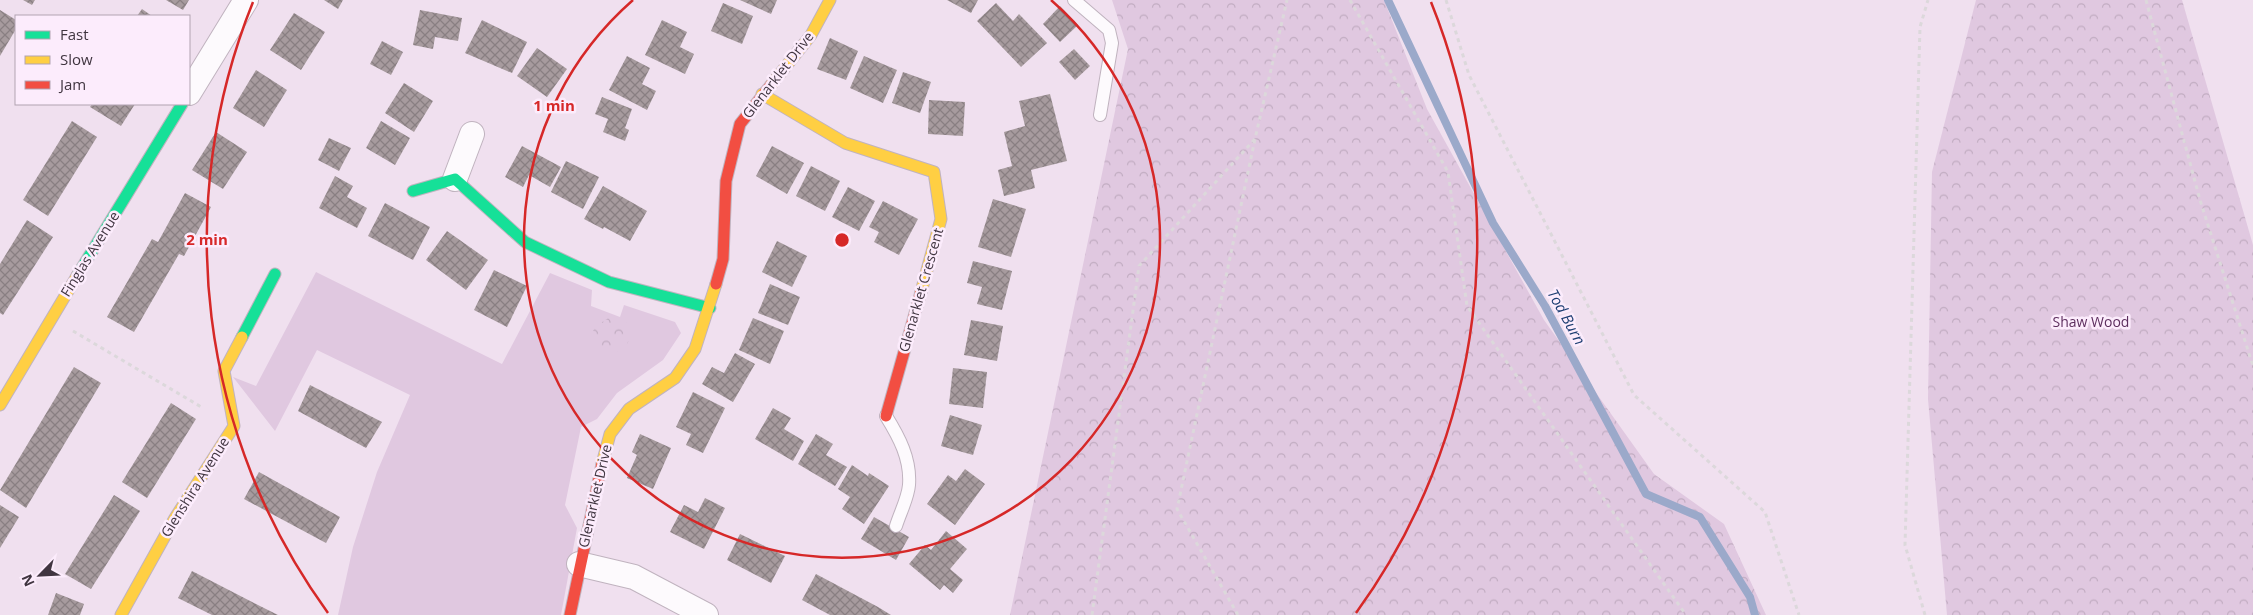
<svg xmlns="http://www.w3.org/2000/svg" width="2253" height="615" font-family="'Open Sans',sans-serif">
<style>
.green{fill:#e0c8e0}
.forest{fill:url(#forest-crowns)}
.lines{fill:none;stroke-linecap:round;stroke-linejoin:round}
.stream{stroke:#9ba9ca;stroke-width:8}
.building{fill:url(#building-cross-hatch)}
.lane-casing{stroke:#c0b3bf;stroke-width:14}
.street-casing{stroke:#c0b3bf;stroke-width:26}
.fast-casing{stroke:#c0b3bf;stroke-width:13}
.slow-casing{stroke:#c0b3bf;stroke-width:13}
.jam-casing{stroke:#c0b3bf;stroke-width:13}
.path{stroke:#dcd8db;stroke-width:3;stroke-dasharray:4 4;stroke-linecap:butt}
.lane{stroke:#fdfafd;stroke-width:12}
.street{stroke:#fdfafd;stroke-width:24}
.fast{stroke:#16e098;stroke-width:11}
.slow{stroke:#ffcf43;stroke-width:11}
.jam{stroke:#f24e42;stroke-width:11}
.ring{fill:none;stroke:#d62828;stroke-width:2.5}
.labels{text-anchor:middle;stroke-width:5;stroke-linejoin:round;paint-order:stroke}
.street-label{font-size:14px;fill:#403540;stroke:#fcecfc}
.park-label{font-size:14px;fill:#5d2e5e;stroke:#fcecfc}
.water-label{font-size:15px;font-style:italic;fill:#1c3d71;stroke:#fcecfc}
.centre{fill:#d62828;stroke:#fcecfc;stroke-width:2.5}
.ring-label{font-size:15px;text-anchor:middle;font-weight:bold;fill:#d62828;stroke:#fcecfc;stroke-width:5;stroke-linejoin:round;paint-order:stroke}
</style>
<defs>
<pattern id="forest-crowns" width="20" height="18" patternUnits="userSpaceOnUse" patternTransform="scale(1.25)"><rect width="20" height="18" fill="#e0c8e0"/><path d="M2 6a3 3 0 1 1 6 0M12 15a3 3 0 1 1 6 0" fill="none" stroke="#c1acc1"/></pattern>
<pattern id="building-cross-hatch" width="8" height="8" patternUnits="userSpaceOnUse" patternTransform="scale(1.25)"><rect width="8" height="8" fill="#a79b9e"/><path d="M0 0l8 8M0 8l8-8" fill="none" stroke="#897f82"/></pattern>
</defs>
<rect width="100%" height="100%" fill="#f0e0ef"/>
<path class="green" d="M 316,272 L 502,364 L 550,273 L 592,290 L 591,306 L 620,317 L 624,305 L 675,322 L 681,333 L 663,360 L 617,393 L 597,419 L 581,427 L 565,505 L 577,528 L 561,615 L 338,615 L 353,547 L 377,472 L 410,395 L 317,350 L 275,431 L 233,377 L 256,386 Z"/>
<g class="forest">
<path d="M 1112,0 L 1384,0 L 1427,109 L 1544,320 L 1654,474 L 1724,524 L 1766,615 L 1010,615 L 1128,49 Z"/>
<path d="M 1976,0 L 2182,0 L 2253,245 L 2253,615 L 1947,615 L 1928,399 L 1932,172 Z"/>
<path d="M 610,317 L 626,321 L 632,335 L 624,349 L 605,356 L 593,331 L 596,326 Z"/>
</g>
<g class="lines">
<path class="stream" d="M 1388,0 L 1493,223 L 1545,306 L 1646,494 L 1700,517 L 1750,597 L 1755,615"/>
</g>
<g class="building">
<path d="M 23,0 L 35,0 L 32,5 Z"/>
<path d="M 166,0 L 189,0 L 183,10 Z"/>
<path d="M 324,0 L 343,0 L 338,9 Z"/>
<path d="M 740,0 L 777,0 L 771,14 Z"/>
<path d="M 947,0 L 978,0 L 971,13 Z"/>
<path d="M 723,3 L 753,16 L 742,44 L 711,31 Z"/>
<path d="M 996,3 L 1013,21 L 1019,14 L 1047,43 L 1021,67 L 977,21 Z"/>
<path d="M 1060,6 L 1078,25 L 1060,42 L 1043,24 Z"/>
<path d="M 142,9 L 152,16 L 137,16 Z"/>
<path d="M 0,10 L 16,20 L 16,29 L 0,56 Z"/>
<path d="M 420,10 L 462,18 L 458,41 L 435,37 L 433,49 L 413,45 Z"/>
<path d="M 294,13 L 325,32 L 301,70 L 270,50 Z"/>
<path d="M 482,20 L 527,42 L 512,73 L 465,53 Z"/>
<path d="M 662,20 L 687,32 L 680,47 L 694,54 L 685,74 L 645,55 Z"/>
<path d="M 830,38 L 858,51 L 846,80 L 817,69 Z"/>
<path d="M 382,41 L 403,52 L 391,75 L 370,64 Z"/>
<path d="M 537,48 L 567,69 L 547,97 L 517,76 Z"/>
<path d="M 1074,49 L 1090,66 L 1075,80 L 1059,62 Z"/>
<path d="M 627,56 L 650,68 L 642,84 L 656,91 L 647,110 L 609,90 Z"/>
<path d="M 864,56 L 897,70 L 883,103 L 850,88 Z"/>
<path d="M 256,70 L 287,90 L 264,127 L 233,108 Z"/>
<path d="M 903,72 L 931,82 L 920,113 L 892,103 Z"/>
<path d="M 404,83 L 433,101 L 414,132 L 385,113 Z"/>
<path d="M 1050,94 L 1067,161 L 1031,170 L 1035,188 L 1004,196 L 998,170 L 1012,166 L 1004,132 L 1025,126 L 1019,101 Z"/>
<path d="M 602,97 L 632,109 L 625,128 L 629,130 L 625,141 L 603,132 L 608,119 L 595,114 Z"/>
<path d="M 929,100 L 965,102 L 963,136 L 928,134 Z"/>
<path d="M 92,104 L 135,104 L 121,126 L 90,107 Z"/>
<path d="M 72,121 L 97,137 L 48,216 L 23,200 Z"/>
<path d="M 381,121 L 410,138 L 395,165 L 366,148 Z"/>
<path d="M 216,132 L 247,152 L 223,189 L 192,170 Z"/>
<path d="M 329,138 L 351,148 L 339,171 L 318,160 Z"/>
<path d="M 522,146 L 561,167 L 550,187 L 529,175 L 523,187 L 505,177 Z"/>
<path d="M 772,146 L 804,163 L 787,194 L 756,176 Z"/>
<path d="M 566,161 L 599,177 L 583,209 L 551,192 Z"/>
<path d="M 811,166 L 840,181 L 825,211 L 796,196 Z"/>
<path d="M 335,176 L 353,186 L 347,197 L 367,208 L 357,228 L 319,208 Z"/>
<path d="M 603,186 L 647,211 L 630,241 L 604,227 L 603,229 L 584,219 Z"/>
<path d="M 848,187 L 875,201 L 859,231 L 832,217 Z"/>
<path d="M 185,193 L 211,207 L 184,256 L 179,254 L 134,332 L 107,317 L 152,239 L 158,242 Z"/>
<path d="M 993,199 L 1026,209 L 1011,257 L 978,247 Z"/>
<path d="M 883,201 L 918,219 L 899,255 L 874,242 L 879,232 L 869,227 Z"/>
<path d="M 385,203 L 430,227 L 413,260 L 368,236 Z"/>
<path d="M 27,220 L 53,237 L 3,315 L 0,313 L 0,264 Z"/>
<path d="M 447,231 L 488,260 L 466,290 L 426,260 Z"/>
<path d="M 777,241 L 807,256 L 792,287 L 762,272 Z"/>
<path d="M 973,261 L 1012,271 L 1002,310 L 977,304 L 982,287 L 967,283 Z"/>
<path d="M 494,270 L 527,286 L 507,327 L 474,310 Z"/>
<path d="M 770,284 L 800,297 L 788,325 L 758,313 Z"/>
<path d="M 753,318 L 784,331 L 770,364 L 739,350 Z"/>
<path d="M 971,320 L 1003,326 L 997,361 L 964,355 Z"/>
<path d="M 735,353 L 755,364 L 733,402 L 702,384 L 712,367 L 724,373 Z"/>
<path d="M 74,367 L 101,383 L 26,508 L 0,490 Z"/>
<path d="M 953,368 L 987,372 L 983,408 L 949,404 Z"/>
<path d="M 310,385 L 382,422 L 366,448 L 298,411 Z"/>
<path d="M 693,392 L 725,408 L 703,453 L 686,445 L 691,434 L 676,427 Z"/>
<path d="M 171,403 L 196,419 L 147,498 L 122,482 Z"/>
<path d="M 773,408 L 791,418 L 784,429 L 804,441 L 793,461 L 755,439 Z"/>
<path d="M 950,415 L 982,425 L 973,455 L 941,446 Z"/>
<path d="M 640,434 L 671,448 L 653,489 L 627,478 L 637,455 L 632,452 Z"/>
<path d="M 816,434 L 833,444 L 826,455 L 847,467 L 835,486 L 798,464 Z"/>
<path d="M 852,465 L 868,476 L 869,473 L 889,486 L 864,524 L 842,509 L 850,497 L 838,489 Z"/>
<path d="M 965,469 L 985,484 L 955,525 L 927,504 L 948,475 L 956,481 Z"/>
<path d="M 259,472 L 340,517 L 326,543 L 244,499 Z"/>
<path d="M 114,495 L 140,511 L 91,589 L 65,574 Z"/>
<path d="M 705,498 L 725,508 L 704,549 L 670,532 L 684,505 L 698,512 Z"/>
<path d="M 0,505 L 19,517 L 0,548 Z"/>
<path d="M 874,517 L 909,537 L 896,560 L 861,539 Z"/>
<path d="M 946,531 L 967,549 L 950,569 L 963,580 L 953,593 L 944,585 L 940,590 L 909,564 L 925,545 L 931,550 Z"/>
<path d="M 740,534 L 785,556 L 771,583 L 727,560 Z"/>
<path d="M 192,571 L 254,603 L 278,615 L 212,615 L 178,598 Z"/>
<path d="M 816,574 L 878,607 L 891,615 L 830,615 L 802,600 Z"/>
<path d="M 56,593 L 84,604 L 80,615 L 48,615 Z"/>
</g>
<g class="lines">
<defs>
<g id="lane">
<path d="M 1074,0 L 1109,30 L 1112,43 L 1100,115"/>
<path d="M 886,416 C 899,437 911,459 909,485 C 908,498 900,513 896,526"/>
</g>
<g id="street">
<path d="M 189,93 L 246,0"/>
<path d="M 455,179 L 472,134"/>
<path d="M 579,564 L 634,577 L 706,615"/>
</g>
<g id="fast">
<path d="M 413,191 L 455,179 L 525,242 L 609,282 L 710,308"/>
<path d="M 77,276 L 182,104"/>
<path d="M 242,337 L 275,274"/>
</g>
<g id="slow">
<path d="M 771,85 L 811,35 L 830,0"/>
<path d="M 762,94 L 845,143 L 934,172 L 941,219 L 921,292"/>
<path d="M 0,405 L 77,276"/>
<path d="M 602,464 L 610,434 L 629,409 L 675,378 L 695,349 L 716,284"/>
<path d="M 121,615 L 175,518 L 234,426 L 224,371 L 242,337"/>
</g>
<g id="jam">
<path d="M 716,284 L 723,259 L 726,181 L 740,124 L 771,85"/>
<path d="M 886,416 L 921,292"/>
<path d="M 570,615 L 602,464"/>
</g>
</defs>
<use href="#lane" class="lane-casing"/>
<use href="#street" class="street-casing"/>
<use href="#fast" class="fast-casing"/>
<use href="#slow" class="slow-casing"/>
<use href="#jam" class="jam-casing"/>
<g class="path">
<path d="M 1350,0 L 1448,172 L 1467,306 L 1686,615"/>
<path d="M 1446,0 L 1469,75 L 1634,395 L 1765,512 L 1799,615"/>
<path d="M 2146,0 L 2200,200 L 2253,366"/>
<path d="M 73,331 L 203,408"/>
<path d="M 1092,615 L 1139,266 L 1255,139 L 1287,0"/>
<path d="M 1238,615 L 1177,509 L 1255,139"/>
<path d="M 1925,615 L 1905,545 L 1920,27 L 1928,0"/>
</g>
<use href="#lane" class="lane"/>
<use href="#street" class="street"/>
<use href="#fast" class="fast"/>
<use href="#slow" class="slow"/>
<use href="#jam" class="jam"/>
</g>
<g class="ring">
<path d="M1051 0A318 318 0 1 1 633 0"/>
<path d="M328 613A635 635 0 0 1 253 2M1431 2A635 635 0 0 1 1356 613"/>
</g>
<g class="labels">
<g class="street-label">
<text transform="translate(778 75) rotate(-52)" y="5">Glenarklet Drive</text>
<text transform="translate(90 254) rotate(-58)" y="5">Finglas Avenue</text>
<text transform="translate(921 290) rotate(-74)" y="5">Glenarklet Crescent</text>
<text transform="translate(195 487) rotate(-58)" y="5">Glenshira Avenue</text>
<text transform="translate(595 496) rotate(-77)" y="5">Glenarklet Drive</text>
</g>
<g class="park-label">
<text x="2091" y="327">Shaw Wood</text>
</g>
<g class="water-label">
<text transform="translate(1566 317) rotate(61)" y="5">Tod Burn</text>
</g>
</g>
<circle cx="842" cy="240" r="8" class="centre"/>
<g class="ring-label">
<text x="554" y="111">1 min</text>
<text x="207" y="245">2 min</text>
</g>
<rect x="15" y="15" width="175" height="90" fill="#fcecfc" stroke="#b1a3b1"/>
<rect x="25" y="31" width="25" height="8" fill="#16e098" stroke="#b1a3b1"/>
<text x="60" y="40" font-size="15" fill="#403540">Fast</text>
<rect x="25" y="56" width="25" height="8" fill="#ffcf43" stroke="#b1a3b1"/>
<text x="60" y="65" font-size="15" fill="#403540">Slow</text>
<rect x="25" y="81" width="25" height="8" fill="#f24e42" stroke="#b1a3b1"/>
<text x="60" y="90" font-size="15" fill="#403540">Jam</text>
<g transform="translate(40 575) rotate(246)" stroke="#fcecfc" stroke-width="4" paint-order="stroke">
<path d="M0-4L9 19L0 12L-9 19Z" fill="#403540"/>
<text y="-8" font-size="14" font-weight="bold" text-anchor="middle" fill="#403540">N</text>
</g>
</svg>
